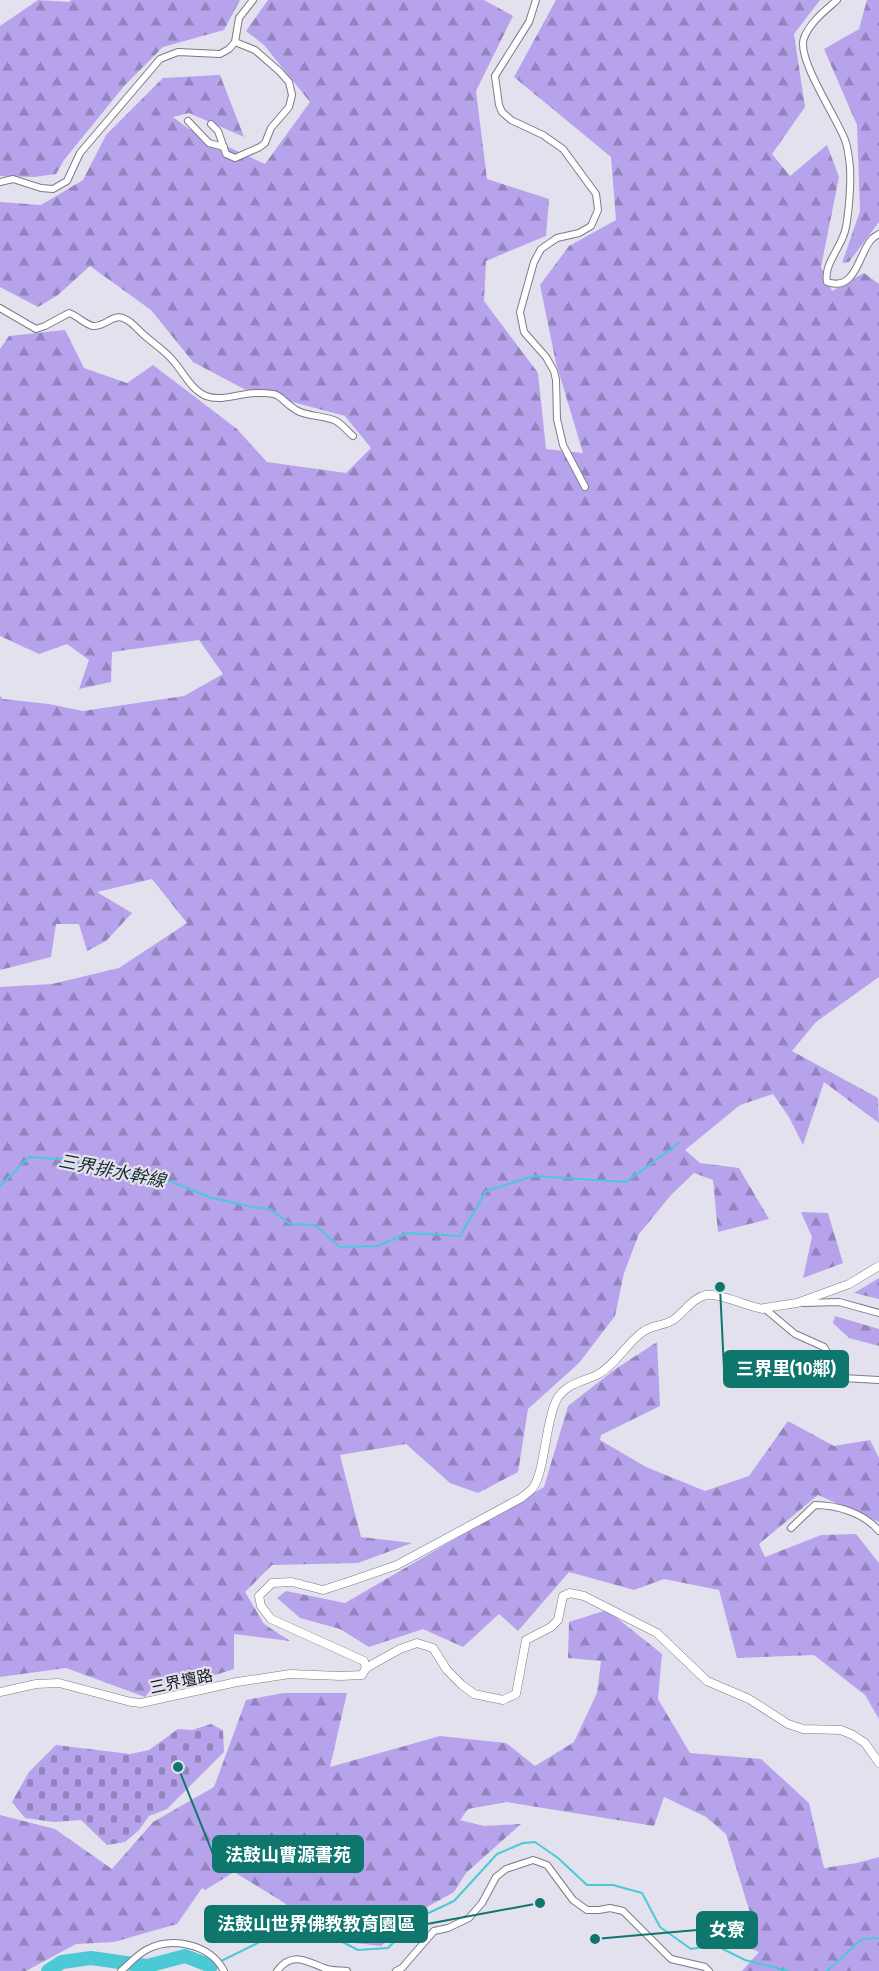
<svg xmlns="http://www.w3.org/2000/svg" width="879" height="1971" font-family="'Fira Sans Condensed','Noto Sans TC',sans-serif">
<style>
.forest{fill:url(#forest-firs)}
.cemetery{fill:url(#cemetery-stones)}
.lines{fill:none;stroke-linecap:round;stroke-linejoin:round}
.stream{stroke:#4bcad5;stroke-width:2}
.river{stroke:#4bcad5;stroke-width:14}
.minor-casing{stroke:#7d7a86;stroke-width:8}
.tertiary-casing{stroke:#7d7a86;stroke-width:9}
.minor{stroke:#fff;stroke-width:6}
.tertiary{stroke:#fff;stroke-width:8}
.labels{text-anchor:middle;stroke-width:4.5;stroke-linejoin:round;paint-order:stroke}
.street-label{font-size:16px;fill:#19181d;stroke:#e4e1ef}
.water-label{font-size:18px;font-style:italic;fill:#172d2f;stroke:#e4e1ef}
.leader{fill:none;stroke:#0f766e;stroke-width:2}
.callout-dot{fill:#0f766e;stroke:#e4e1ef;stroke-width:2}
.callout{fill:#0f766e;stroke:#0f766e;stroke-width:2}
.callout-label{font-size:18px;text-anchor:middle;font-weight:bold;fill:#fff}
</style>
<defs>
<pattern id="forest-firs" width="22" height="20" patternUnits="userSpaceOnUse" patternTransform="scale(1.5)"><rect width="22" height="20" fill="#b6a3eb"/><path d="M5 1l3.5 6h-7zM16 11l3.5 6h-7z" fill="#9384be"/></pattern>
<pattern id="cemetery-stones" width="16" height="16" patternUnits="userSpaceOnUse" patternTransform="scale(1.5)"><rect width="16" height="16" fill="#b6a3eb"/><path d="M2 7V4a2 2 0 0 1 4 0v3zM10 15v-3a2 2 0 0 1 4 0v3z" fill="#9384be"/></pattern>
</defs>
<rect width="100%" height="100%" fill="#e4e1ef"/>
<g class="forest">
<path d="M 38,0 L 69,2 L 71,0 L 240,0 L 224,30 L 163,47 L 125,85 L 64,160 L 56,174 L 34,177 L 0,176 L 0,26 Z"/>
<path d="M 268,0 L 484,0 L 513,16 L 476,91 L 487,179 L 549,199 L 546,236 L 486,261 L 484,301 L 538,373 L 546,449 L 583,453 L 556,363 L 540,285 L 569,246 L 616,220 L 611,157 L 514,77 L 556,0 L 820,0 L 794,34 L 805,107 L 772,154 L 790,176 L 827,145 L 839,177 L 821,267 L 832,291 L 864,273 L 879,284 L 879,977 L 816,1022 L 792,1051 L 878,1098 L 879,1123 L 824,1082 L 803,1145 L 789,1117 L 773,1094 L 740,1105 L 685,1150 L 700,1163 L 739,1168 L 769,1219 L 718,1232 L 713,1180 L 694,1173 L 671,1195 L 639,1234 L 624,1273 L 615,1316 L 579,1363 L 528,1409 L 518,1472 L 478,1493 L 450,1483 L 406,1444 L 340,1455 L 361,1537 L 412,1543 L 358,1563 L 272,1565 L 245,1592 L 264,1624 L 290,1641 L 234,1634 L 234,1669 L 178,1687 L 167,1681 L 152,1688 L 145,1697 L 66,1668 L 0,1677 L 0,987 L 52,984 L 119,968 L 187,923 L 152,879 L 97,892 L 132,913 L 106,941 L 87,951 L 79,924 L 56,924 L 51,957 L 0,970 L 0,696 L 3,699 L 49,704 L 83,711 L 184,696 L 223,674 L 199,640 L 112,652 L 111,682 L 79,689 L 89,660 L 67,644 L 39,654 L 0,636 L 0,349 L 9,336 L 65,330 L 84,368 L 127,383 L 153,365 L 237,429 L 267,462 L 346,473 L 371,448 L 345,416 L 244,389 L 193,362 L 151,310 L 90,266 L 58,295 L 38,307 L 0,287 L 0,202 L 41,205 L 83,180 L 106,135 L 163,78 L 220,75 L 244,137 L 189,113 L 173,117 L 189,129 L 265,164 L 310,102 L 264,45 L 246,31 Z"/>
<path d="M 867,0 L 879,0 L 879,222 L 849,262 L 842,263 L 860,211 L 857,125 L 824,49 L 859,29 Z"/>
<path d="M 801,1212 L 828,1213 L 843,1263 L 803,1278 L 812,1237 Z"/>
<path d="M 879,1278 L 879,1299 L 854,1293 Z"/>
<path d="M 835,1316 L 879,1329 L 879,1346 L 849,1338 L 833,1323 Z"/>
<path d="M 657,1342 L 660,1406 L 601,1435 L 600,1440 L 646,1467 L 705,1491 L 749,1476 L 788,1421 L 834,1446 L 870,1440 L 879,1458 L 879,1522 L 818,1495 L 759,1544 L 765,1557 L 821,1535 L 856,1534 L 879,1563 L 879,1719 L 865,1695 L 814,1655 L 737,1658 L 719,1590 L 664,1579 L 634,1590 L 569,1572 L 518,1631 L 499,1614 L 463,1647 L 423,1629 L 369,1647 L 340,1629 L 300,1618 L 277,1598 L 286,1591 L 345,1603 L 544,1487 L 568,1406 L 614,1370 Z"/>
<path d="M 607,1610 L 662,1654 L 658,1699 L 690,1753 L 761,1759 L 809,1803 L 824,1868 L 857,1863 L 879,1857 L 879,1971 L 742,1971 L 759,1952 L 718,1935 L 750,1913 L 726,1834 L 706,1817 L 664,1797 L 654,1826 L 507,1802 L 468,1809 L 460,1820 L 484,1826 L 521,1824 L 466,1873 L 454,1892 L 418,1912 L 381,1946 L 330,1940 L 283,1902 L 234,1872 L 205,1890 L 202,1888 L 177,1924 L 114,1942 L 76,1944 L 26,1971 L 0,1971 L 0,1815 L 55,1829 L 112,1869 L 153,1822 L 214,1787 L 246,1700 L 283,1693 L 347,1693 L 330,1767 L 440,1736 L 506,1743 L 535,1766 L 574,1742 L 597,1693 L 601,1661 L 568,1658 L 569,1622 Z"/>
</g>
<path class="cemetery" d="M 211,1724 L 223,1730 L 224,1752 L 167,1809 L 149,1816 L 139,1830 L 125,1842 L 107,1845 L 81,1820 L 53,1822 L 25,1818 L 12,1802 L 29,1772 L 56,1745 L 130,1754 L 149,1750 L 178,1729 L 192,1730 Z"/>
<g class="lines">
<g class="stream">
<path d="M 0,1186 L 29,1157 L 68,1160 L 116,1174 L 157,1176 L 209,1197 L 252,1207 L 270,1209 L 290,1224 L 315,1225 L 340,1247 L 377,1246 L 408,1233 L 460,1236 L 486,1191 L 534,1176 L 626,1182 L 679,1143"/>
<path d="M 211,1971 L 211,1966 L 292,1926 L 331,1936 L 358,1950 L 388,1948 L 418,1918 L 454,1901 L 497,1854 L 523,1843 L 535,1842 L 558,1858 L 587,1885 L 613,1885 L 642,1893 L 660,1927 L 691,1949 L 715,1945 L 745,1960 L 788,1971"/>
<path d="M 827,1971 L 862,1939 L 879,1938"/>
</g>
<path class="river" d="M 48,1971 L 62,1962 L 91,1958 L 147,1966 L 185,1956 L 211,1966"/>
<defs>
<g id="minor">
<path d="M 536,0 L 529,22 L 495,76 L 499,105 L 502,112 L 511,120 L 543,135 L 563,149 L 596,194 L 598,210 L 591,226 L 579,233 L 557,238 L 541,249 L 534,262 L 520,312 L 524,332 L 546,357 L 554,371 L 556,380 L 557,419 L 563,445 L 585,487"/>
<path d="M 837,0 C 825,11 810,22 804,38 C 796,58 837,118 845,140 C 848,147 849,159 850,167 C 851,184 849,210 846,227 C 843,246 823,264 827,282 C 856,292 858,255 871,240 C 873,237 876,236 879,234"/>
<path d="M 188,121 L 209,143 L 224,147"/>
<path d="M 211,124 L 218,131 L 226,154 L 235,158 L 260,147 L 265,143 L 271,128 L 289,107 L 292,95 L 289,82 L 279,71 L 255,50 L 235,42"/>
<path d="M 0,182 L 13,179 L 41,188 L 53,189 L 67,181 L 80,153 L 160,59 L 178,52 L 220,54 L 229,49 L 235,42 L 239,18 L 253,0"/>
<path d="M 0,308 L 36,329 L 45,326 L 69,313 C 78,316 84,324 93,326 C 107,327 113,311 127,320 C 134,324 138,330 144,335 C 155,345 166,351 175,363 C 184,374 192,390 206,396 C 221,402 241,393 256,393 C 284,392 277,398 296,410 C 307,417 324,415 336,421 C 342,424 348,432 353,436"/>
<path d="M 804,1303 L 839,1302 L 879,1313"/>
<path d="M 764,1308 L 795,1334 L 824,1347 L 842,1378 L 879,1380"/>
<path d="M 791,1528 L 815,1505 C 837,1505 864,1513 879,1531"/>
<path d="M 121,1971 C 129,1964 137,1955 146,1950 C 172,1936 210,1944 224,1971"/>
<path d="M 277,1971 C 292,1951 306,1961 324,1968 C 331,1971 340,1970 347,1971"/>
<path d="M 396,1971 L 402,1968 L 434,1931 L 448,1928 L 469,1918 L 482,1903 L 496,1877 L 506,1869 L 533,1860 L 547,1865 L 573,1900 L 587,1910 L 599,1910 L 610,1908 L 623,1911 L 671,1959 L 705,1967 L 709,1971"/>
</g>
<g id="tertiary">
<path d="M 366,1668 L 364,1661 L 271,1619 L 261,1606 L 259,1596 L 272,1583 L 292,1582 L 323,1590 L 348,1582 L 397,1565 L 521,1498 C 525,1495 529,1492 532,1489 C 545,1473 545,1424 556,1401 C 564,1384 582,1382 597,1375 C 615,1365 625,1346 640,1334 C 651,1324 662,1327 673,1320 C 684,1313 692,1298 706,1295 C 720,1293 746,1306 763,1309 L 764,1308 L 797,1303 L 849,1284 L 879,1266"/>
<path d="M 0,1692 L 36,1684 L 59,1683 L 131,1702 L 141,1703 L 237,1682 L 290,1674 L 341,1676 L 362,1675 L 366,1668 L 400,1649 L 417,1643 L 433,1648 L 447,1670 L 462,1685 L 474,1694 L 503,1700 L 516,1694 L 526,1640 L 551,1627 L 558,1620 L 563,1596 L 570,1593 L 584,1596 L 657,1633 L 707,1681 L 749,1699 L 788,1724 L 803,1729 L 841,1730 L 853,1735 L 865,1743 L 879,1763"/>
</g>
</defs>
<use href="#minor" class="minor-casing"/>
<use href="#tertiary" class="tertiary-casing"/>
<use href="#minor" class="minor"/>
<use href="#tertiary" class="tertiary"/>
</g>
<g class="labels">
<g class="street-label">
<text transform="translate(181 1681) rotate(-12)" y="6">三界壇路</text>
</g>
<g class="water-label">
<text transform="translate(112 1171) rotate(11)" y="6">三界排水幹線</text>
</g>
</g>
<path class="leader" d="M720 1287L724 1369M178 1767L213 1854M540 1903L427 1924M595 1939L697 1930"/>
<g class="callout-dot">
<circle cx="720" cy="1287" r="6"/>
<circle cx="178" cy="1767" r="6"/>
<circle cx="540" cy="1903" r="6"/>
<circle cx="595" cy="1939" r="6"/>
</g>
<g class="callout">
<rect x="724" y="1351" width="124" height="36" rx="6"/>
<rect x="213" y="1836" width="150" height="36" rx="6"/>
<rect x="205" y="1906" width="222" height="36" rx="6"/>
<rect x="697" y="1912" width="60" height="36" rx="6"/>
</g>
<g class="callout-label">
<text x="786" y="1375">三界里(10鄰)</text>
<text x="288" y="1861">法鼓山曹源書苑</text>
<text x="316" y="1930">法鼓山世界佛教教育園區</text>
<text x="727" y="1936">女寮</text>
</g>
</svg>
